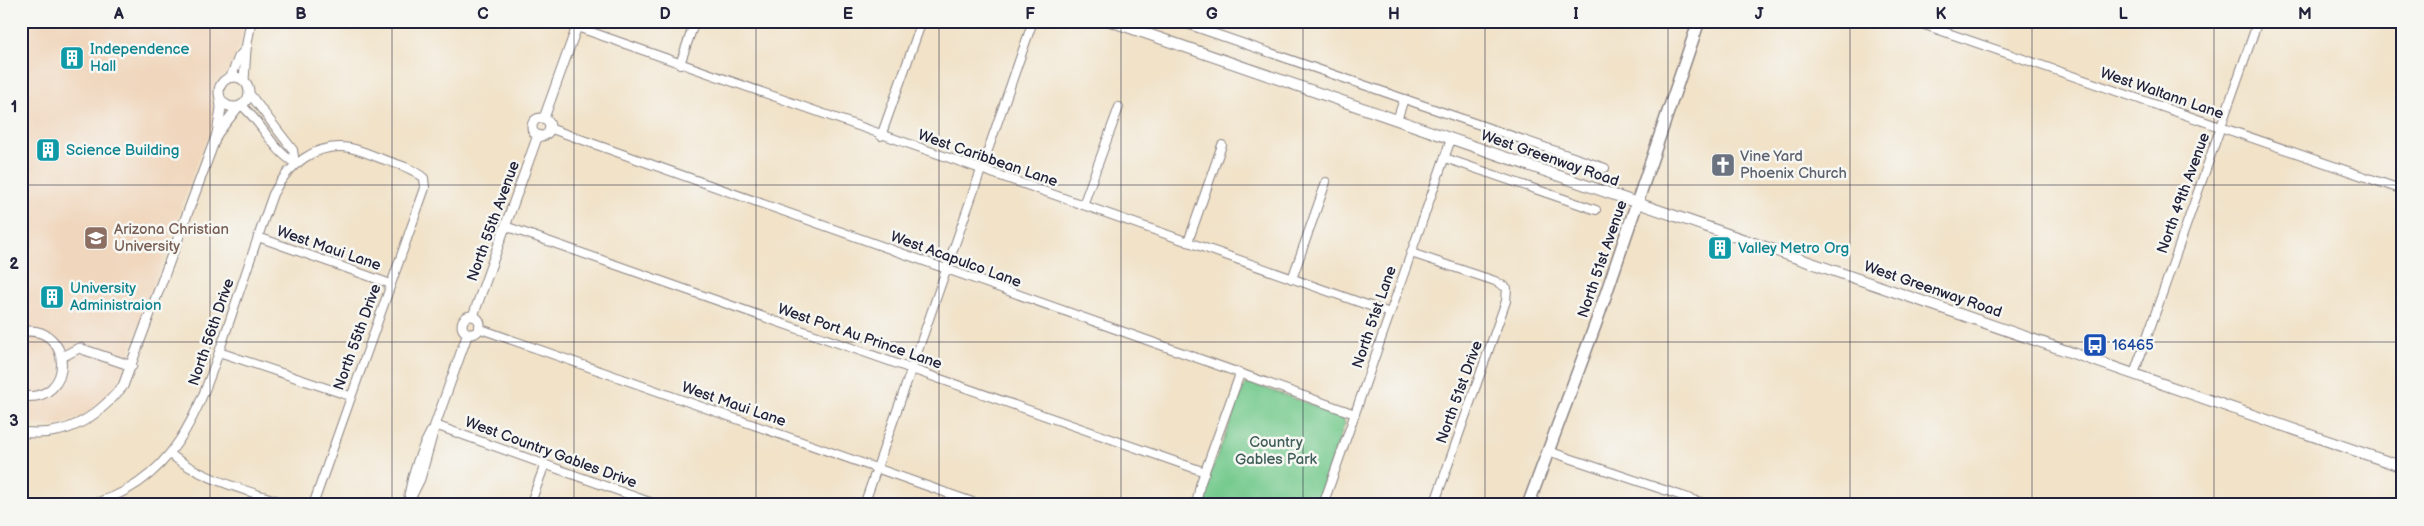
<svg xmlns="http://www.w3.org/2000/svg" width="2424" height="526" font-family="'Balsamiq Sans',sans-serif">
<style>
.built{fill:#f0d6bc}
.green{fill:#76ca8e;stroke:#4c7664}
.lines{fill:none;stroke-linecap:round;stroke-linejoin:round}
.minor-casing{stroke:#8a8282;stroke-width:10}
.tertiary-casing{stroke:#8a8282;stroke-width:11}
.secondary-casing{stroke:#8a8282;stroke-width:12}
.primary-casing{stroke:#8a8282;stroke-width:14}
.minor{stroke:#fff;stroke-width:8}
.tertiary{stroke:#fff;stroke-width:9}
.secondary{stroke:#fff;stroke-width:10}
.primary{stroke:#fff;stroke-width:11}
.grid{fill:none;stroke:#22223b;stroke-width:1;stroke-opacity:0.55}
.labels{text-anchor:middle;stroke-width:5;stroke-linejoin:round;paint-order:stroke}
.culture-label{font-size:15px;fill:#0d838f;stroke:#f6f6f2;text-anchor:start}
.street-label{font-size:15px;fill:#22223b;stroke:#f6f6f2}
.worship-label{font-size:15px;fill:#5b616d;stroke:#f6f6f2;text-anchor:start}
.education-label{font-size:15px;fill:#785e54;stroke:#f6f6f2;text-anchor:start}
.transit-label{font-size:15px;fill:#164399;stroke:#f6f6f2;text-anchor:start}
.park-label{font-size:15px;fill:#3f5d58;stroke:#f6f6f2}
.neatline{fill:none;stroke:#22223b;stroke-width:2}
.grid-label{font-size:16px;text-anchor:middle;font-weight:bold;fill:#22223b}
</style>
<rect width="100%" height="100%" fill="#f6f6f2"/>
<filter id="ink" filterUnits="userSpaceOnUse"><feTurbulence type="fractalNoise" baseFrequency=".02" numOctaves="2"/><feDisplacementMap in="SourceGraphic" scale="10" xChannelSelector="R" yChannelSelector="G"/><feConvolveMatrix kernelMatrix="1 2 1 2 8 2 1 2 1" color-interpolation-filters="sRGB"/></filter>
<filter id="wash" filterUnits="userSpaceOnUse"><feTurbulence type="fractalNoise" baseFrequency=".0096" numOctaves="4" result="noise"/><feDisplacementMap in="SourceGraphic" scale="20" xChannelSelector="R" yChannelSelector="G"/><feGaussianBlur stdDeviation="1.12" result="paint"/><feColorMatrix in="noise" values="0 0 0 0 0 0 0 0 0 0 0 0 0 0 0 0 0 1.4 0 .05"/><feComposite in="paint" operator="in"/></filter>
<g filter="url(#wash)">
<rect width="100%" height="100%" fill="#f1e2c8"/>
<path class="built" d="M 21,21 L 244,21 L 242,35 L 232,68 L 217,83 L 215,90 L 218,104 L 215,122 L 199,157 L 123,372 L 116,385 L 105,399 L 90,411 L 73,421 L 52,426 L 21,425 Z"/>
<path class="green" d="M 1245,384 L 1253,384 L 1341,415 L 1345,423 L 1316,505 L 1204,505 L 1209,477 Z"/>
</g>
<g filter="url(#ink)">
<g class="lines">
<defs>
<g id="minor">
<path d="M 1178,21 L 1605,168"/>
<path d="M 1913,21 L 2403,190"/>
<path d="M 577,27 L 1390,313"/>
<path d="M 680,64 L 695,21"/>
<path d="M 249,93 L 293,150 L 295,163"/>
<path d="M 241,105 C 262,122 272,150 295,163"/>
<path d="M 1397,120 L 1404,99"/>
<path d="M 549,128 L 1355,414"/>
<path d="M 881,136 L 922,21"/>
<path d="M 1445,158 L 1596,210"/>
<path d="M 1083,205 L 1119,107"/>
<path d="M 505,226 L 1205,472"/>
<path d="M 258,237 L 391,284"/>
<path d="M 1188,242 L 1222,145"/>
<path d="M 1411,253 L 1495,281 L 1507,288 L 1506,301 L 1434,505"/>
<path d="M 1292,279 L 1326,182"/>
<path d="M 478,328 L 981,505"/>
<path d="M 219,352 L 350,396"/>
<path d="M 2134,374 L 2258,21"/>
<path d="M 435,425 L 658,505"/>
<path d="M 1548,451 L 1709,505"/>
<path d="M 170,454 C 204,481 250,491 291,505"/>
<path d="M 86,505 C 180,485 203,398 230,320 C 244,278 258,236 273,194 C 287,166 316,142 350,148 C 360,150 372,155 382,159 C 397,164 412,168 424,178 L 425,188 L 313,505"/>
<path d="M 530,505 L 545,464"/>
<path d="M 864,505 L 1033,21"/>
<path d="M 1196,505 L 1200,485 L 1240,374"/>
<path d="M 1323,505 L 1451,139"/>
</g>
<g id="tertiary">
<circle cx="234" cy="92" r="15"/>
<path d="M 231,77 L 239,57 L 246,49"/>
<path d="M 244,81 L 246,49 L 251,21"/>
<path d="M 544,118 L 579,21"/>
<circle cx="541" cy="127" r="9"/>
<path d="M 217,134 L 238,107"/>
<path d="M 473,316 L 538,135"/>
<circle cx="471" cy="325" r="9"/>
<path d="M 21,332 C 73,322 77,404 21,396"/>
<path d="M 62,357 L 79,348 L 132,366"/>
<path d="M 21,432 C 66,438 95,419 123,386 L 217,134 L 221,108 L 220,98"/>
<path d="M 409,495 C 413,473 420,452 431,432"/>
<path d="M 407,505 L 420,479 L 435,425 L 468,333"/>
</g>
<path id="secondary" d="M 1110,21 L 2403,467"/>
<path id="primary" d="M 1528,505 L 1596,323 L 1699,21"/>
</defs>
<use href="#minor" class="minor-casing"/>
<use href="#tertiary" class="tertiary-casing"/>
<use href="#secondary" class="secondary-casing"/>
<use href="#primary" class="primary-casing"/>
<use href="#minor" class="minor"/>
<use href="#tertiary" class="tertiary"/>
<use href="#secondary" class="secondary"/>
<use href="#primary" class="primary"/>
</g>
</g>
<path class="grid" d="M 210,21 L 210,505M 392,21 L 392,505M 574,21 L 574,505M 756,21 L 756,505M 939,21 L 939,505M 1121,21 L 1121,505M 1303,21 L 1303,505M 1485,21 L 1485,505M 1668,21 L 1668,505M 1850,21 L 1850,505M 2032,21 L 2032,505M 2214,21 L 2214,505M 21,185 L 2403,185M 21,342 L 2403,342"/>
<defs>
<symbol id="building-square" viewBox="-11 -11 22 22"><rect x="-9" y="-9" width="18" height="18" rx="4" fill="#0f9aa8" stroke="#f6f6f2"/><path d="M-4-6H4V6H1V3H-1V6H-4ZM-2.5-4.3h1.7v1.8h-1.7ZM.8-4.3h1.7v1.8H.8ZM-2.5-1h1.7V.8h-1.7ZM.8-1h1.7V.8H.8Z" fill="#fff"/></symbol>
<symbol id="church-square" viewBox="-11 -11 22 22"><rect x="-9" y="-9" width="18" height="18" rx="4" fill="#6b7280" stroke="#f6f6f2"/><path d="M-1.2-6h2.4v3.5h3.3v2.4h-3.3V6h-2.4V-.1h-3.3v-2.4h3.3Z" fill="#fff"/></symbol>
<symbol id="university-square" viewBox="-11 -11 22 22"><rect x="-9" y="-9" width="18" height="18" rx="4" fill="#8d6e63" stroke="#f6f6f2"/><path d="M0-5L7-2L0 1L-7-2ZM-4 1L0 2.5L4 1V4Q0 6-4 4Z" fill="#fff"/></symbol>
<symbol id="bus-square" viewBox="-11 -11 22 22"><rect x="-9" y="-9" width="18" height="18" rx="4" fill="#1a4fb4" stroke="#f6f6f2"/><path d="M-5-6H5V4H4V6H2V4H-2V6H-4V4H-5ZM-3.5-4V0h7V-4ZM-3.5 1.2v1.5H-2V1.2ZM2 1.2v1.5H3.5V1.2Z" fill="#fff"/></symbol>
</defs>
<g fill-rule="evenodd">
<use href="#building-square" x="58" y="44" width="28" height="28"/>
<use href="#building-square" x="34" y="136" width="28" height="28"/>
<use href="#church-square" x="1709" y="151" width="28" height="28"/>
<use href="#university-square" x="82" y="224" width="28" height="28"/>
<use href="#building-square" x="1706" y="234" width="28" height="28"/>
<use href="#building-square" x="38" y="283" width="28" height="28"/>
<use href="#bus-square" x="2081" y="331" width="28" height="28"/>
</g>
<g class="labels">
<g class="culture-label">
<text x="90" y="54">Independence<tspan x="90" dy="17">Hall</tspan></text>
<text x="66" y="155">Science Building</text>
<text x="1738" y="253">Valley Metro Org</text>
<text x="70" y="293">University<tspan x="70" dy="17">Administraion</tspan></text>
</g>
<g class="street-label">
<text transform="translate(2162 93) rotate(19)" y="5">West Waltann Lane</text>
<text transform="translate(988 158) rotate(19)" y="5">West Caribbean Lane</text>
<text transform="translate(1550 158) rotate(19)" y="5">West Greenway Road</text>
<text transform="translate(2183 193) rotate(-70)" y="5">North 49th Avenue</text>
<text transform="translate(493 221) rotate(-70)" y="5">North 55th Avenue</text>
<text transform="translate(329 248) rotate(19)" y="5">West Maui Lane</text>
<text transform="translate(956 259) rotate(20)" y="5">West Acapulco Lane</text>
<text transform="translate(1602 259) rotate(-71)" y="5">North 51st Avenue</text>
<text transform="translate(1933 289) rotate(19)" y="5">West Greenway Road</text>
<text transform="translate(1374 317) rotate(-71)" y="5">North 51st Lane</text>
<text transform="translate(211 332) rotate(-71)" y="5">North 56th Drive</text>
<text transform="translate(860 336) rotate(19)" y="5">West Port Au Prince Lane</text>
<text transform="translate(357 337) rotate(-70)" y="5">North 55th Drive</text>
<text transform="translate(1459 392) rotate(-70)" y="5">North 51st Drive</text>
<text transform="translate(734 404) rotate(19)" y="5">West Maui Lane</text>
<text transform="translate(551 452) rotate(20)" y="5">West Country Gables Drive</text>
</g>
<g class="worship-label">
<text x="1740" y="161">Vine Yard<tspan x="1740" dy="17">Phoenix Church</tspan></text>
</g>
<g class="education-label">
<text x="114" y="234">Arizona Christian<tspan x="114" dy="17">University</tspan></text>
</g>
<g class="transit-label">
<text x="2112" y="350">16465</text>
</g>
<g class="park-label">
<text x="1276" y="447">Country<tspan x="1276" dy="17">Gables Park</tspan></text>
</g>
</g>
<rect width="2424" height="526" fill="none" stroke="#f6f6f2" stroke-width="55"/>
<rect x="28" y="28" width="2368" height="470" class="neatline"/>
<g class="grid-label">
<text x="119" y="19">A</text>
<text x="301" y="19">B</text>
<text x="483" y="19">C</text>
<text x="665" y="19">D</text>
<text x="848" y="19">E</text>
<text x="1030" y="19">F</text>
<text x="1212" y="19">G</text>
<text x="1394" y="19">H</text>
<text x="1576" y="19">I</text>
<text x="1759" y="19">J</text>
<text x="1941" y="19">K</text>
<text x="2123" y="19">L</text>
<text x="2305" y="19">M</text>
<text x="14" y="112">1</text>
<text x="14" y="269">2</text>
<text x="14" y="426">3</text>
</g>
</svg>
